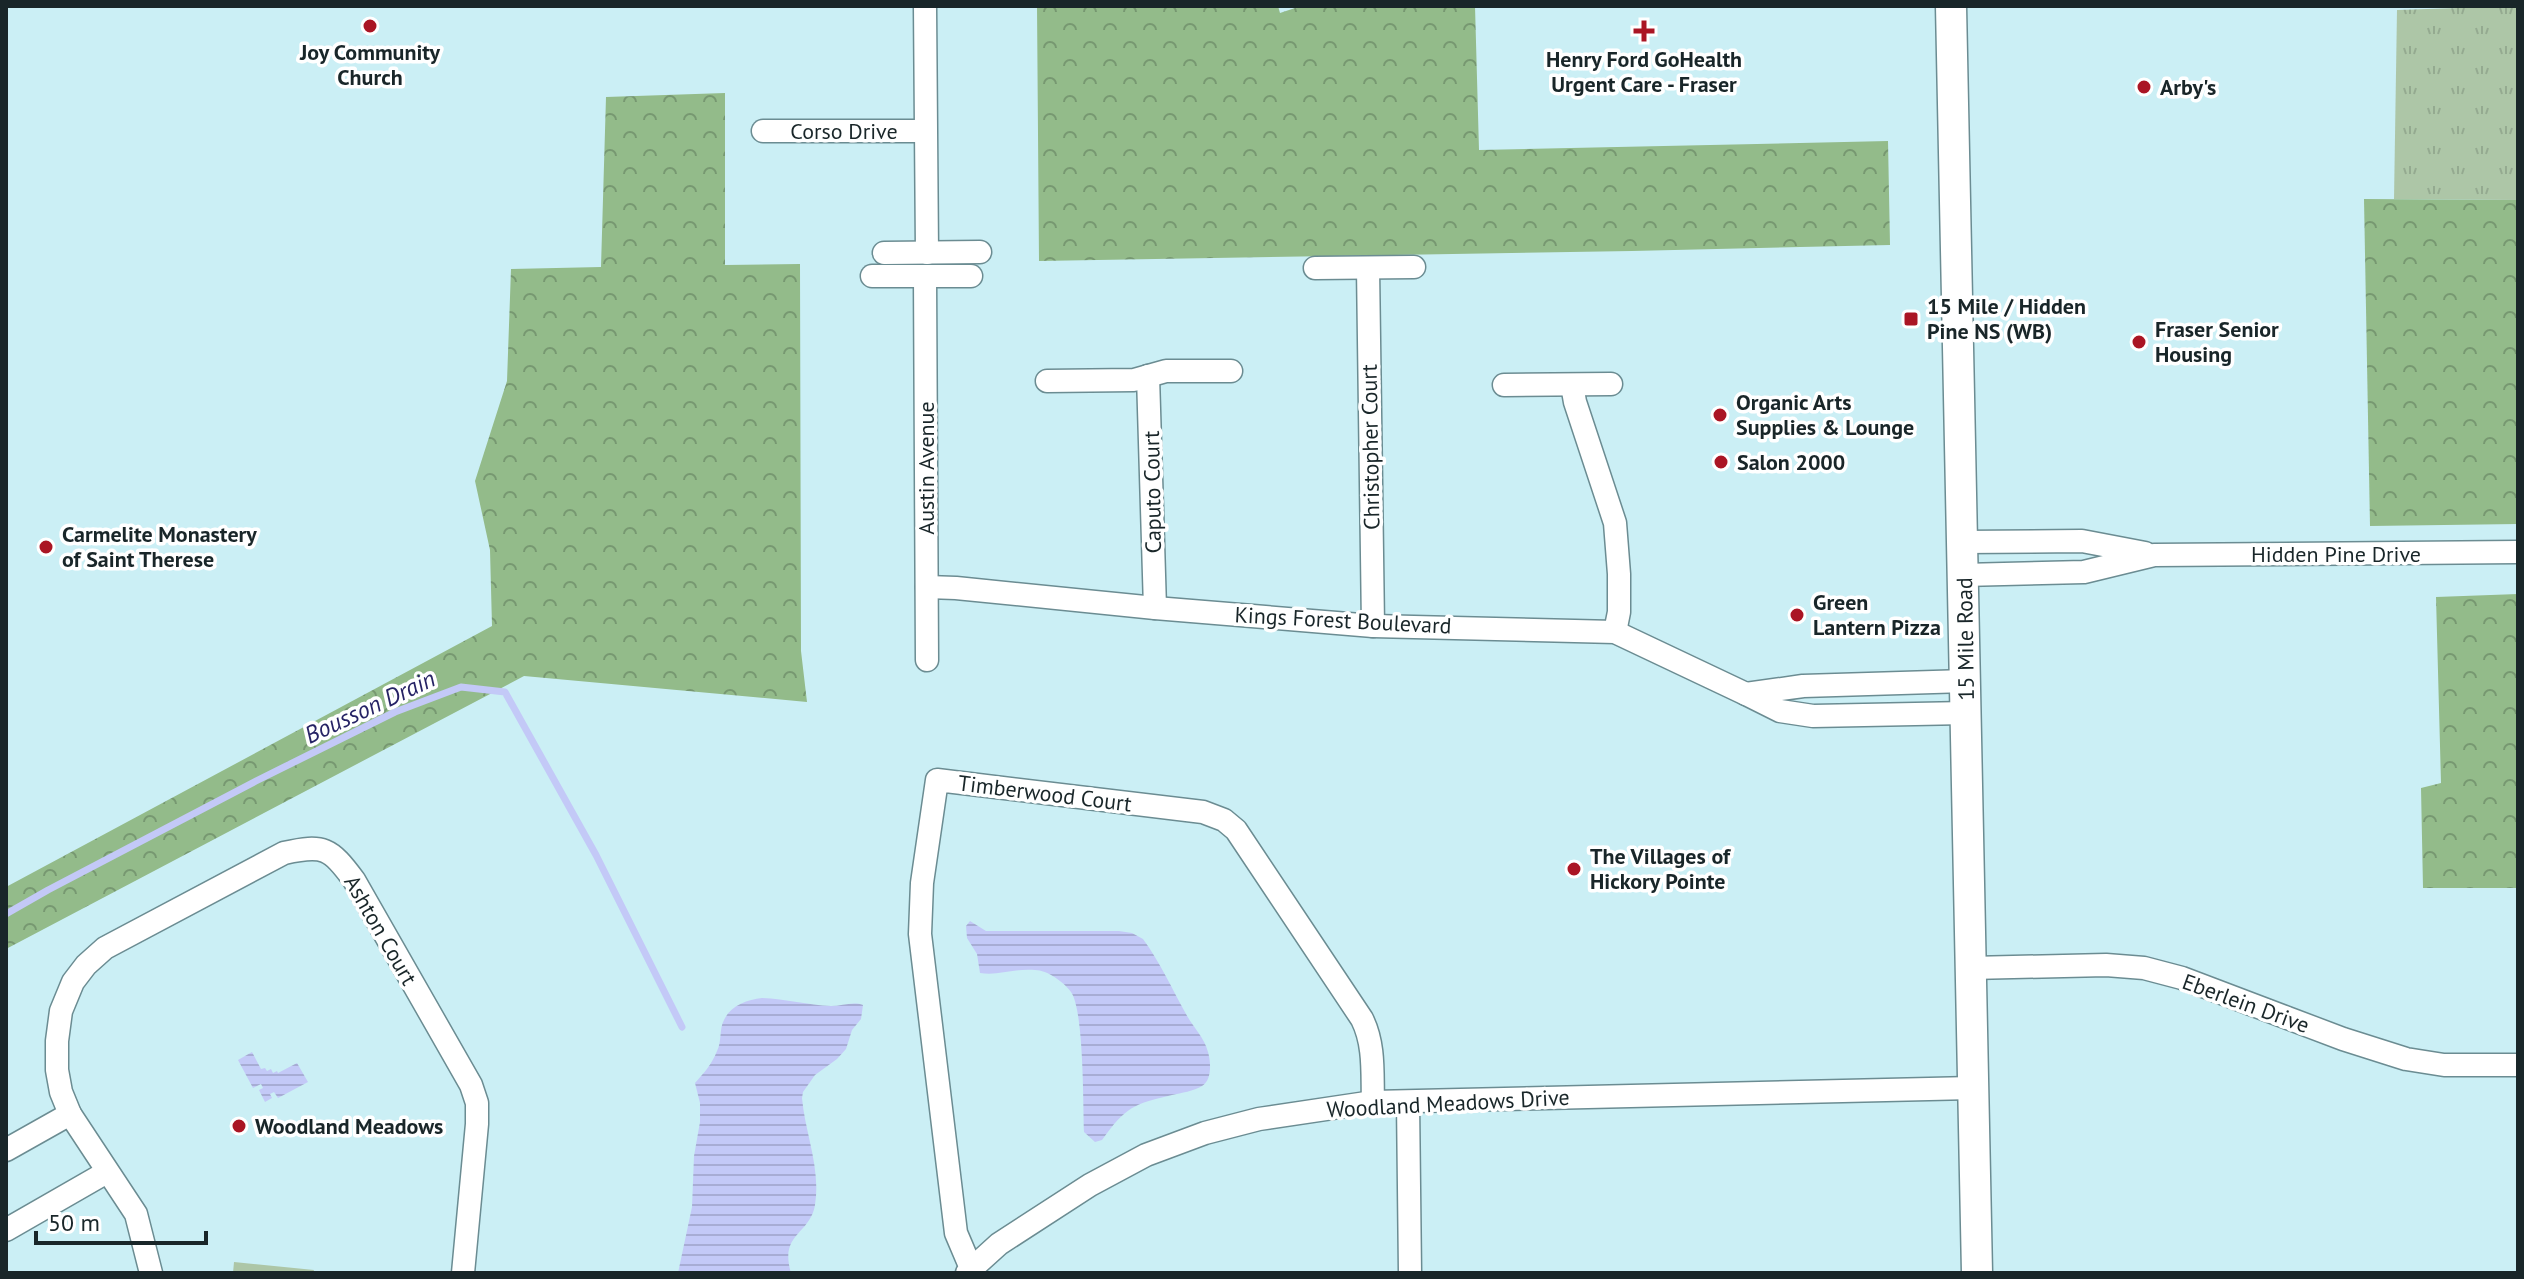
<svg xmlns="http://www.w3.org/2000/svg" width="2524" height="1279" font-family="'PT Sans',sans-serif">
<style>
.grass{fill:url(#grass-tufts)}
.forest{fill:url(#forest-crowns)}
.pitch{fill:#adc6a7}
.water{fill:url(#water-rules)}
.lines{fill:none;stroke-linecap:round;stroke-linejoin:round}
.stream{stroke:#c3c9f7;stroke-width:7}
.street-casing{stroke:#6b8c92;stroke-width:25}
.secondary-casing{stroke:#6b8c92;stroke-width:33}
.street{stroke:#fff;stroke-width:22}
.secondary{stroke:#fff;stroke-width:30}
.poi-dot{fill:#aa1524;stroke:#fff;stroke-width:3}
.labels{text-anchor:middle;stroke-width:7;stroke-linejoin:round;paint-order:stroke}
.poi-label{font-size:22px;font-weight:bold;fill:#192629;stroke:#fff;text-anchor:start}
.street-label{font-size:22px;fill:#192629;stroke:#fff}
.water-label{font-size:24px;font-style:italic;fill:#262365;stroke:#fff}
</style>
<defs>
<pattern id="grass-tufts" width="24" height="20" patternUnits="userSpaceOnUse" patternTransform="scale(2)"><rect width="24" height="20" fill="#adc6a7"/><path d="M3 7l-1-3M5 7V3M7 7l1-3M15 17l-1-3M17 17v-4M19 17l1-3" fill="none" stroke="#94aa90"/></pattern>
<pattern id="forest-crowns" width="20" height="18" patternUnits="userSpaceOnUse" patternTransform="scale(2)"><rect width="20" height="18" fill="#93bb8a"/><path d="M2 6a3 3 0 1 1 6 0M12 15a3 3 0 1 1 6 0" fill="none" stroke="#779871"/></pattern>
<pattern id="water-rules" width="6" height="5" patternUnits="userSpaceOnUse" patternTransform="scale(2)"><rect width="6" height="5" fill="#c3c9f7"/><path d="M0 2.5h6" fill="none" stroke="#a7acd4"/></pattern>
</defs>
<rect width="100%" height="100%" fill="#cbeff5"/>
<path class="grass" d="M 2518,6 L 2518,200 L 2394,199 L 2397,10 Z"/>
<g class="forest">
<path d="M 1037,6 L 1278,6 L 1280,13 L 1301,6 L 1475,6 L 1479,150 L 1888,141 L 1890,245 L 1632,251 L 1039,261 Z"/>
<path d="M 725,93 L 725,265 L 800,264 L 801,651 L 807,702 L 524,676 L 6,949 L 6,887 L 492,626 L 490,550 L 475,481 L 507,381 L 511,269 L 601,267 L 606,97 Z"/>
<path d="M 2364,199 L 2518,200 L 2518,524 L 2370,526 Z"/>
<path d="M 2518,594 L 2518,888 L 2423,888 L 2421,788 L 2441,783 L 2436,597 Z"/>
</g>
<path class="pitch" d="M 234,1262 L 314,1270 L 313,1273 L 233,1273 Z"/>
<g class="water">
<path d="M 970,921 L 986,931 L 1119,931 L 1132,933 L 1143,939 C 1160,962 1172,989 1186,1014 C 1193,1027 1204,1037 1208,1052 C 1211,1062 1212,1080 1202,1086 C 1194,1091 1181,1093 1172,1095 C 1133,1104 1126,1107 1102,1140 L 1095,1142 L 1084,1132 C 1083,1105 1084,1010 1071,992 C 1064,982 1047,970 1035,970 C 1016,968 999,976 980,973 L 977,954 L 967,938 L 966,926 Z"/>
<path d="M 762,998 C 786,999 808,1005 831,1006 C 842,1006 853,1001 863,1005 L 861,1019 L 852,1030 L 846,1049 L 837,1059 L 815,1075 L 803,1092 L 802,1098 C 805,1133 821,1168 815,1205 C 810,1235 779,1233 791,1273 L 678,1273 L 692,1207 L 694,1156 L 700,1122 L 700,1103 L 695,1083 C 704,1073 712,1064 717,1051 C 722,1041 719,1029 724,1020 C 731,1005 747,1000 762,998 Z"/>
<path d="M 252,1052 L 261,1069 L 265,1068 L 267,1071 L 271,1069 L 273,1073 L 277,1071 L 278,1073 L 297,1063 L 308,1082 L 278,1098 L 274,1092 L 270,1094 L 272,1098 L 265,1102 L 259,1090 L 263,1088 L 261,1084 L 253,1088 L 238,1060 Z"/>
</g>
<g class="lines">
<path class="stream" d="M 6,914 L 48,890 L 256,781 L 395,712 L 461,687 L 505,692 L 596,855 L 682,1027"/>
<defs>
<g id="street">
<path d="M 925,6 L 927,253"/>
<path d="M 763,131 L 925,131"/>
<path d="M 884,253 L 980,252"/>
<path d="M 1315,268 L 1414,267"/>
<path d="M 1368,268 L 1373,626"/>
<path d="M 872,276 L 971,276"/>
<path d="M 925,276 L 927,660"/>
<path d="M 1148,376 L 1155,608"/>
<path d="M 1047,381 L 1134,380 L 1166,371 L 1231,371"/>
<path d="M 1504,385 L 1611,384"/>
<path d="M 1572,385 L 1575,402 L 1615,523 L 1619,574 L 1619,612 L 1615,632"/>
<path d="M 1962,542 L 2082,541 L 2145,553"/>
<path d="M 1963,575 L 2084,572 L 2154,555 L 2518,552"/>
<path d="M 927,587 L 956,588 L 1155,608 L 1373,626 L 1615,632 L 1746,694"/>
<path d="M 1966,681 L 1803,686 L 1746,694 L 1780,711 L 1813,716 L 1966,713"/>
<path d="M 1971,968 L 2106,965 L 2144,968 L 2182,978 L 2343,1039 L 2406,1059 L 2444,1065 L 2518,1065"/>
<path d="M 1408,1102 L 1410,1273"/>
<path d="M 6,1150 L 70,1114"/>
<path d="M 6,1230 L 107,1172"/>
<path d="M 151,1273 L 136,1214 L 70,1114 L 61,1092 L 57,1070 L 57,1041 L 61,1011 L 73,982 L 86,965 L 105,948 L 284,853 C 324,844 330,848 354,880 L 471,1085 L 477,1103 L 477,1124 L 463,1273"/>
<path d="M 967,1273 L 999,1244 L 1090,1185 L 1146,1155 L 1205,1133 L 1259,1119 L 1373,1102 L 1972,1088"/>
<path d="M 973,1273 L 956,1233 L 920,934 L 922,883 L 937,780 L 1203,812 L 1224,820 L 1236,830 L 1362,1019 C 1375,1045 1372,1074 1373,1102"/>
</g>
<path id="secondary" d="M 1951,6 L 1977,1273"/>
</defs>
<use href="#street" class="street-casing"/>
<use href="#secondary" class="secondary-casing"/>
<use href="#street" class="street"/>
<use href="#secondary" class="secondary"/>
</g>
<g class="poi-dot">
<circle cx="370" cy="26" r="8"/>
<path d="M1640 19h8v8h8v8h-8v8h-8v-8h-8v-8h8z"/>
<circle cx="2144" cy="87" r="8"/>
<rect x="1903" y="311" width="16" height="16" rx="4"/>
<circle cx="2139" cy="342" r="8"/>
<circle cx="1720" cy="415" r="8"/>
<circle cx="1721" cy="462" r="8"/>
<circle cx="46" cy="547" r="8"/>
<circle cx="1797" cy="615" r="8"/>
<circle cx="1574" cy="869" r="8"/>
<circle cx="239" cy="1126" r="8"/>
</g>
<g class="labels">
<g class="poi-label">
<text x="370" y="60" text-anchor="middle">Joy Community<tspan x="370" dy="25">Church</tspan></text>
<text x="1644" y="67" text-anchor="middle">Henry Ford GoHealth<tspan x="1644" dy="25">Urgent Care - Fraser</tspan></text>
<text x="2160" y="95">Arby's</text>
<text x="1927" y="314">15 Mile / Hidden<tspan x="1927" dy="25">Pine NS (WB)</tspan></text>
<text x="2155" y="337">Fraser Senior<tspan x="2155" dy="25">Housing</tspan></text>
<text x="1736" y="410">Organic Arts<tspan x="1736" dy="25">Supplies &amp; Lounge</tspan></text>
<text x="1737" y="470">Salon 2000</text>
<text x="62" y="542">Carmelite Monastery<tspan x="62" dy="25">of Saint Therese</tspan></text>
<text x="1813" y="610">Green<tspan x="1813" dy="25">Lantern Pizza</tspan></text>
<text x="1590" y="864">The Villages of<tspan x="1590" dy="25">Hickory Pointe</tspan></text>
<text x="255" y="1134">Woodland Meadows</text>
</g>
<g class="street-label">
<text x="844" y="139">Corso Drive</text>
<text transform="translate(1370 447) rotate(-91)" y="8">Christopher Court</text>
<text transform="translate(926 468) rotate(-90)" y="8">Austin Avenue</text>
<text transform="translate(1152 492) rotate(-91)" y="8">Caputo Court</text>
<text x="2336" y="562">Hidden Pine Drive</text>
<text transform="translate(1343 620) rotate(3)" y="8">Kings Forest Boulevard</text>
<text transform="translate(1965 639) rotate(-91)" y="8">15 Mile Road</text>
<text transform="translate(1045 793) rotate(7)" y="8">Timberwood Court</text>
<text transform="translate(381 930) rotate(60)" y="8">Ashton Court</text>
<text transform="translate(2246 1003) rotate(20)" y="8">Eberlein Drive</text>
<text transform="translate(1448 1103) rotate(-3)" y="8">Woodland Meadows Drive</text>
</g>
<g class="water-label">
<text transform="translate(370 707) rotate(-25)" y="8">Bousson Drain</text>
</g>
</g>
<rect width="2524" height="1279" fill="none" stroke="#192629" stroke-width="16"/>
<path d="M36 1231v12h170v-12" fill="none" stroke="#192629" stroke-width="4"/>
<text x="48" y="1231" font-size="24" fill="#192629" stroke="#ffffff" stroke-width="6" paint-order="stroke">50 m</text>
</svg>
